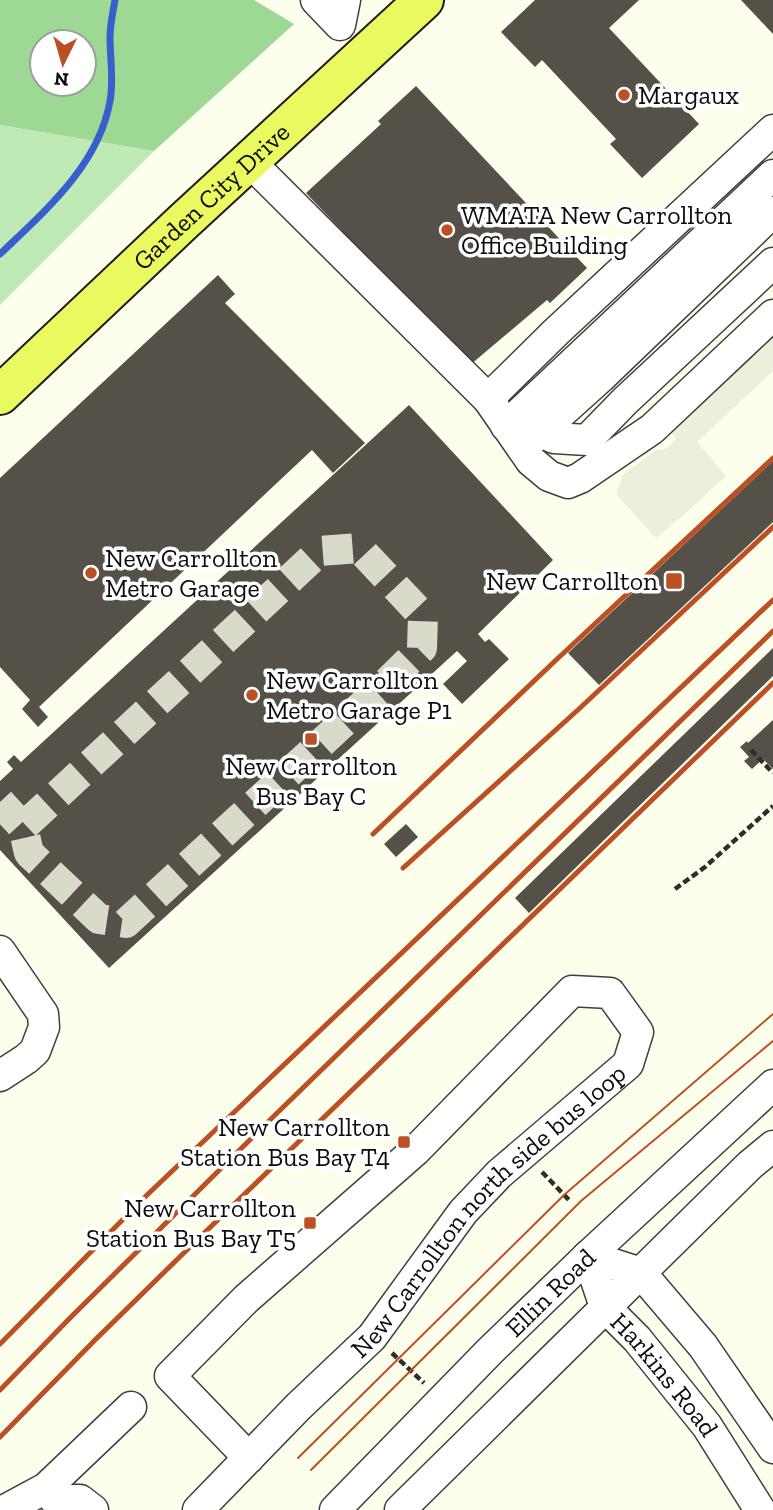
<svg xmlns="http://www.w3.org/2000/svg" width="773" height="1510" font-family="'Zilla Slab',serif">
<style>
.green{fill:#bfe9b5}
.forest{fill:#9dd995;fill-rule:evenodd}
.plaza{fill:#edeedb}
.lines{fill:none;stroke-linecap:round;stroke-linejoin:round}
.stream{stroke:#375fcd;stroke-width:7}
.building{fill:#555148}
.minor-tunnel{stroke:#d8dbca;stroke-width:30;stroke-dasharray:30 15;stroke-linecap:butt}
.minor-casing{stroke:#3f3f3f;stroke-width:33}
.major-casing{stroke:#1d1d1d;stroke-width:42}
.path{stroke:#2e2e2e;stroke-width:4.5;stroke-dasharray:7 3.5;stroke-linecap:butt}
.minor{stroke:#fff;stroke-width:30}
.major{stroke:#ebf961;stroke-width:38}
.tram{stroke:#bc5024;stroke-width:2}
.rail{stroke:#bc5024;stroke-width:5}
.poi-dot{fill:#bc5024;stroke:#fff;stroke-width:2.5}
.labels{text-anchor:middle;stroke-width:7;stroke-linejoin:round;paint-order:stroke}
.poi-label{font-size:26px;fill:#0c0c0c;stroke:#fff;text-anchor:start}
.street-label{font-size:26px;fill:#0c0c0c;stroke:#fff}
</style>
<rect width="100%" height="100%" fill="#fcffeb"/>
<path class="green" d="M 0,125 L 154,151 L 0,305 Z"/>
<path class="forest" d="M 0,0 L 254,0 L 294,24 L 154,151 L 0,125 ZM 42,42 L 84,42 L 84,84 L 42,84 Z"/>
<path class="plaza" d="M 773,336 L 773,371 L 697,442 L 726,476 L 688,511 L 656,538 L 616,494 L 623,475 L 656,450 L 666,449 L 676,439 L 671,431 L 699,407 L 725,379 L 762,350 Z"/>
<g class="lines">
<path class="stream" d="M 0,254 C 45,211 99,165 110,101 C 114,81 110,58 110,37 C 110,25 113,12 115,0"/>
</g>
<g class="building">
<path d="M 535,0 L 639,0 L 609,28 L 699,124 L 642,178 L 610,144 L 616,139 L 542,60 L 535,67 L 501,32 Z"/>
<path d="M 741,0 L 773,0 L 773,34 Z"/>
<path d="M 416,86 L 587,268 L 550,303 L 547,300 L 470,365 L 306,193 L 381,124 L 378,121 Z"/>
<path d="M 218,275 L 235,294 L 225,303 L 365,443 L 333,473 L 312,450 L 39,707 L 48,717 L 38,727 L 22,709 L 30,700 L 0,667 L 0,478 Z"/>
<path d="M 409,405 L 553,560 L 478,634 L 485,642 L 489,639 L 509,659 L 462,704 L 443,684 L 467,661 L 457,651 L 109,968 L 0,850 L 0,781 L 13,769 L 7,762 L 14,755 L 21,762 Z"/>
<path d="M 773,461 L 773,522 L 599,685 L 568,653 Z"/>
<path d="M 773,648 L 773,676 L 529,913 L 515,898 Z"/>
<path d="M 773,720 L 773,769 L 763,759 L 752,769 L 744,761 L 749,757 L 740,747 L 747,741 L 748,743 Z"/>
<path d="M 406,824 L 418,837 L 396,857 L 384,844 Z"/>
</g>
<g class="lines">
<path class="minor-tunnel" d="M 0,802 L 23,827 L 29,853 L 99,919 L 126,923 L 380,689 L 422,648 L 423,616 L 359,548 L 320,551 L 23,827"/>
<defs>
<g id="minor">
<path d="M 316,0 L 340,25 L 345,0"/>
<path d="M 249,161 L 488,399 L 531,461 L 549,476 L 568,483 L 580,478 L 652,429 L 773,315"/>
<path d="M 488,399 L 556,332 L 773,130"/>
<path d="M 506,426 L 773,175"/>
<path d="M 540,432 L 554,438 L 587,440 L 625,401 L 773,263"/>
<path d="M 522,448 L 601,377 L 773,212"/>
<path d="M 0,951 L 43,1014 L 44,1027 L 35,1051 L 26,1059 L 0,1076"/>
<path id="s1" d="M 588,1256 L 605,1307 L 637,1339 L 707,1426 L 760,1510"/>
<path d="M 588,1256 L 641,1273 L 703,1346 L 773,1448"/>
<path d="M 55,1500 L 80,1500 L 93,1510"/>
<path d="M 5,1510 L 46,1488 L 131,1407"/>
<path id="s2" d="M 198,1510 L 299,1406 L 372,1337 L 463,1212 L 499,1174 L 628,1064 L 638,1032 L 610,993 L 572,991 L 416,1150 L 246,1299 L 170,1376 L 249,1458"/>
<path id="s3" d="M 335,1510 L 490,1351 L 588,1256 L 773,1085"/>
<path d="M 400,1510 L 750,1165 L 773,1146"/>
</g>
<g id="major">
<path id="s4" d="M 0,395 L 183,222 L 424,0"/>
</g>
</defs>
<use href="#minor" class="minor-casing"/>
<use href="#major" class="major-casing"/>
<g class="path">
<path d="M 751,750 L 773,773"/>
<path d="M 675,889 L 705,867 L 773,806"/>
<path d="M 542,1172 L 570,1201"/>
<path d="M 392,1353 L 424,1383"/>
</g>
<use href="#minor" class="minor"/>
<use href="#major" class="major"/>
<g class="tram">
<path d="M 298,1458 L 564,1195 L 773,1014"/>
<path d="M 311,1470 L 581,1201 L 773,1041"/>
</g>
<g class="rail">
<path d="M 373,834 L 555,661 L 773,458"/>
<path d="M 403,868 L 580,708 L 773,527"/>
<path d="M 0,1344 L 147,1195 L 773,600"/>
<path d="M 0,1390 L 70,1318 L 273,1117 L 773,631"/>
<path d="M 0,1437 L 95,1340 L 196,1241 L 773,683"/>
</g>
</g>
<g class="poi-dot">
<circle cx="624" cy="95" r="7"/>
<circle cx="447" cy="230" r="7"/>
<circle cx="91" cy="573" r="7"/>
<rect x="665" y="572" width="18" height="18" rx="3.5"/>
<circle cx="252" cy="695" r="7"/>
<rect x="304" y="732" width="14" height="14" rx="3.5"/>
<rect x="397" y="1135" width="14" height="14" rx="3.5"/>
<rect x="303" y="1216" width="14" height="14" rx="3.5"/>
</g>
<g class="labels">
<g class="poi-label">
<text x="638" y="104">Margaux</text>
<text x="461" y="224">WMATA New Carrollton<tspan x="461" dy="30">Office Building</tspan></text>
<text x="105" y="567">New Carrollton<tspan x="105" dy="30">Metro Garage</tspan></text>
<text x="658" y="590" text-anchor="end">New Carrollton</text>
<text x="266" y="689">New Carrollton<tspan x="266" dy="30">Metro Garage P1</tspan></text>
<text x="311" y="775" text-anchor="middle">New Carrollton<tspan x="311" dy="30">Bus Bay C</tspan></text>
<text x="390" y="1136" text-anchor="end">New Carrollton<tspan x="390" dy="30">Station Bus Bay T4</tspan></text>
<text x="296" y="1217" text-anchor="end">New Carrollton<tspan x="296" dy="30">Station Bus Bay T5</tspan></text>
</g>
<g class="street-label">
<text dy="9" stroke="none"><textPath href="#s4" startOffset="290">Garden City Drive</textPath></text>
<text dy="9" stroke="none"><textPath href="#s2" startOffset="418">New Carrollton north side bus loop</textPath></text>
<text dy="9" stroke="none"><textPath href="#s3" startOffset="306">Ellin Road</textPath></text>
<text dy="9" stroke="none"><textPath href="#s1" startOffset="144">Harkins Road</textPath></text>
</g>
</g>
<g transform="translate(63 63) rotate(185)"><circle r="33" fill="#ffffff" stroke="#9e9e9e" stroke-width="2"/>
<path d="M0-5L12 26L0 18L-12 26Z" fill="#bc5024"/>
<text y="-10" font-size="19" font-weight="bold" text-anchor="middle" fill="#0c0c0c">N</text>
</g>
</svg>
